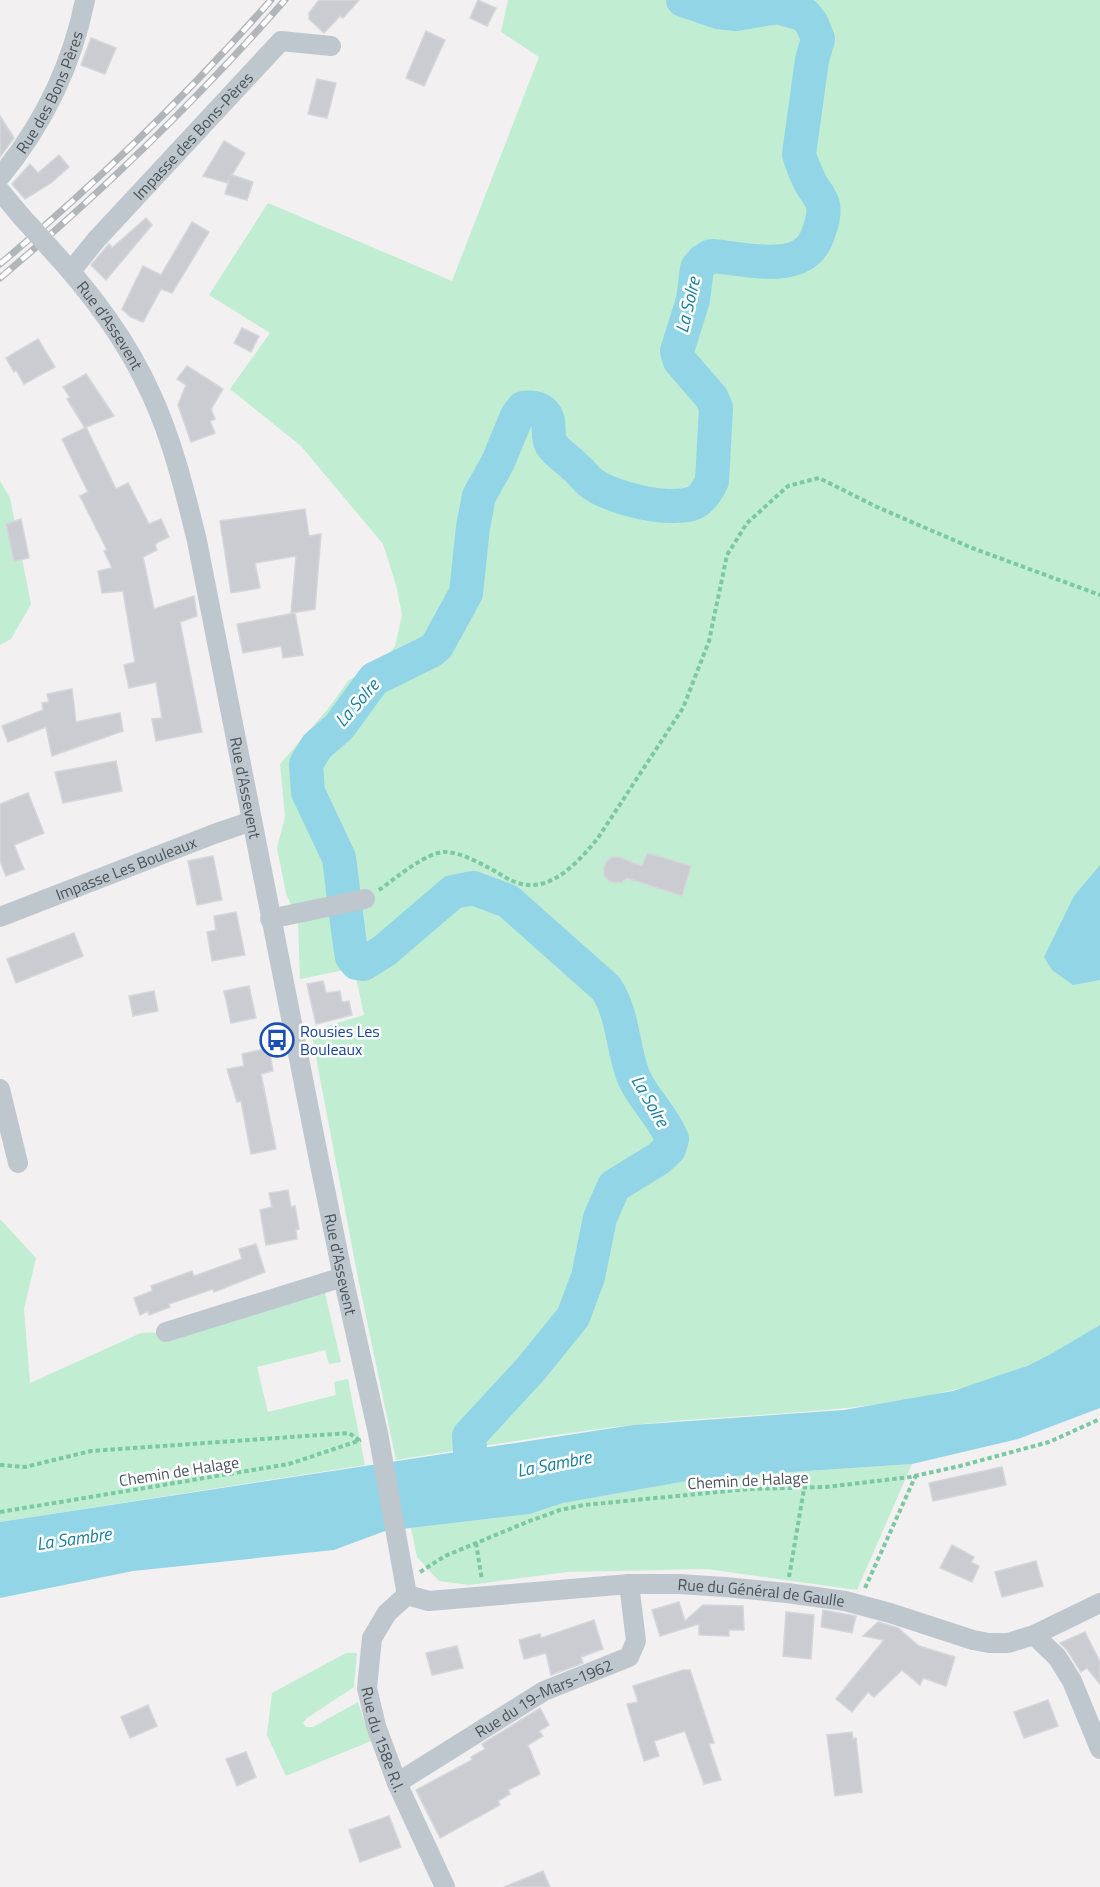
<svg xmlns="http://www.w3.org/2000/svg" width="1100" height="1887" font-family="'Titillium Web',sans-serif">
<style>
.green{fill:#c1edd2}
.water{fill:#91d5e7}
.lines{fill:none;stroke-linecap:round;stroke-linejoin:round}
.river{stroke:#91d5e7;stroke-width:34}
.building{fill:#caccd2;stroke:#d4d6db;stroke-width:1.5}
.path{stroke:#7bc9a3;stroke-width:4;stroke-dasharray:4.5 3;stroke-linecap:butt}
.minor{stroke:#bfc7ce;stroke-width:20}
.rail-casing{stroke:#b2b5ba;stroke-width:7}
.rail{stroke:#fff;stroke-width:4.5;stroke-dasharray:14;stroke-linecap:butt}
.minor-bridge{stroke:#bfc7ce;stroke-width:20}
.labels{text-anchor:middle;stroke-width:5;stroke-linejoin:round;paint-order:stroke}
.street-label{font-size:16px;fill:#49535c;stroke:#fff}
.transit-label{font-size:16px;fill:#164399;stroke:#fff;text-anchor:start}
.water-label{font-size:18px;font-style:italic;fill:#157f9c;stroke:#fff}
</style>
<rect width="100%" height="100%" fill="#f2f0f0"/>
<g class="green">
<path d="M 508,0 L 1100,0 L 1100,1325 C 970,1418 804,1408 653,1423 C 567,1431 481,1447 396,1460 L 358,1278 L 311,1031 L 364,1015 L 354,968 L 300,979 L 298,922 L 286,893 L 277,848 L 285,817 L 280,764 L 327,710 L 349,680 L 382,664 L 395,646 L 402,615 L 396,585 L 383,544 L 301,446 L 230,389 L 270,333 L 209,295 L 268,203 L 452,281 L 539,57 L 501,32 Z"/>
<path d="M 0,481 L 10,498 L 31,604 L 11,639 L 0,645 Z"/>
<path d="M 0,1219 L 36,1258 L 24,1309 L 30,1383 L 141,1333 L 193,1331 L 324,1289 L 341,1362 L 329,1364 L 325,1350 L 257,1367 L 268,1412 L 336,1395 L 334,1382 L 348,1379 L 365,1465 L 0,1522 Z"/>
<path d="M 912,1464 L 857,1590 L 707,1569 L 567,1572 L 469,1585 L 439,1581 L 417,1557 L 411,1528 L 530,1514 L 562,1503 L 681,1482 L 745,1475 Z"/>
<path d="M 346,1653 L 357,1653 L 354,1687 L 307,1718 L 303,1723 L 306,1727 L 313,1727 L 358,1702 L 371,1741 L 286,1776 L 267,1735 L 272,1693 Z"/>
</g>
<g class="water">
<path d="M 1100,865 L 1100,980 L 1073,985 L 1052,970 L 1044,957 L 1074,896 Z"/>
<path d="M 1100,1325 L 1100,1408 L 1018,1439 L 912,1464 L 745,1475 L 681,1482 L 563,1503 L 530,1514 L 385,1531 L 334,1550 L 133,1571 L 0,1598 L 0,1522 L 633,1425 L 844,1410 L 953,1391 L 1027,1366 L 1051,1354 Z"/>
</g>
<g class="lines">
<path class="river" d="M 472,1480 L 469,1436 L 530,1370 L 573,1317 L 588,1277 L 600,1218 L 614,1186 L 658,1159 L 669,1149 L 672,1139 C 663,1116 644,1100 634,1078 C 622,1049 624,1015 606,988 L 508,901 L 473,888 L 453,892 L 384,951 L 363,964 L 357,963 L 352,957 L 350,945 L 339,858 L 308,792 L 306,764 L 317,746 L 339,727 L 374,679 L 431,651 L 437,646 L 466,593 L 473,527 L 479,496 L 498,462 L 517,416 L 523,408 C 531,407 538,407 544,413 C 552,422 546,434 551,444 C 557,453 567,459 574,466 C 580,471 585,477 590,482 C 605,495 649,506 669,506 C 693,506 701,504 712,481 L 716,408 L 712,398 L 680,361 L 677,351 L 693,300 L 697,268 L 703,261 L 711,256 C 744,258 802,276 817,237 C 821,226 825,216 823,205 C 821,197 815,191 811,184 C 806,174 802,165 799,154 L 812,60 L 818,39 L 812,24 L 805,15 L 777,7 L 736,14 L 718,12 L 683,0"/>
</g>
<g class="building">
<path d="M 319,0 L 359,0 L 343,18 L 340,16 L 324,33 L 309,19 L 309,13 Z"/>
<path d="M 478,0 L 496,8 L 487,26 L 470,18 Z"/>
<path d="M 426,31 L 445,40 L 424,86 L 406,78 Z"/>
<path d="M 91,38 L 116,48 L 105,74 L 81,65 Z"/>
<path d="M 317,79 L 336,83 L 327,118 L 308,114 Z"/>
<path d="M 0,116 L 14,138 L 0,157 Z"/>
<path d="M 224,141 L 245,153 L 232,175 L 253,182 L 247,200 L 225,194 L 229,180 L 227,183 L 203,176 Z"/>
<path d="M 59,155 L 69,167 L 51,183 L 25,199 L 12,184 L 30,164 L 38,173 Z"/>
<path d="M 146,218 L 152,225 L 106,280 L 91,265 L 109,244 L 112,248 Z"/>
<path d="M 192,222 L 209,232 L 172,293 L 161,289 L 143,322 L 131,317 L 122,309 L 143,266 L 161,275 Z"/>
<path d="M 242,328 L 259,336 L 251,352 L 234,343 Z"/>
<path d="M 38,339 L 55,367 L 24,384 L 16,370 L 14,372 L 6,358 Z"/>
<path d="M 187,366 L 223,389 L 211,409 L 215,419 L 210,421 L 215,433 L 191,442 L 178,405 L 186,385 L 177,379 Z"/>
<path d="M 86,374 L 114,416 L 86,427 L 116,489 L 128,483 L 149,524 L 161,519 L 169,537 L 158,542 L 155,545 L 157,550 L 143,557 L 154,609 L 194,596 L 197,616 L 180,622 L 202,732 L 156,741 L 152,719 L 162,718 L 156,682 L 129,688 L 124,665 L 135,662 L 123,591 L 102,593 L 98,571 L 112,568 L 104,551 L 107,550 L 80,496 L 88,492 L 62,439 L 85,428 L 67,399 L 70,397 L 63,387 Z"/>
<path d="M 305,509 L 309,536 L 321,534 L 315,609 L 291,613 L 296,556 L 255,563 L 260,588 L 231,593 L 220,521 Z"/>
<path d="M 21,519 L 29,558 L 14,561 L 6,524 Z"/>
<path d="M 295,613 L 303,655 L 283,658 L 281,646 L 243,653 L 237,624 Z"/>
<path d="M 72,689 L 76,722 L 120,713 L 123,731 L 52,756 L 46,727 L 8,742 L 2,726 L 43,710 L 42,703 L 49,702 L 47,694 Z"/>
<path d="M 116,761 L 122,791 L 63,803 L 55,772 Z"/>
<path d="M 28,793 L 44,833 L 14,845 L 24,869 L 6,876 L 0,861 L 0,804 Z"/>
<path d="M 647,853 L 691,866 L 682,896 L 627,878 L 622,882 L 615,883 L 609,881 L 604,875 L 604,868 L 606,862 L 612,857 L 619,857 L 642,866 Z"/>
<path d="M 213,856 L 222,900 L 197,905 L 188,861 Z"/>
<path d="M 236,912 L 245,955 L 212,961 L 207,932 L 216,930 L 214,916 Z"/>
<path d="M 74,933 L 83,956 L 16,983 L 7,959 Z"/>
<path d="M 323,981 L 326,993 L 340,991 L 342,1002 L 349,1001 L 352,1015 L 316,1024 L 307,984 Z"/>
<path d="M 249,986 L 256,1018 L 231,1023 L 224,991 Z"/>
<path d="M 154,991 L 158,1011 L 133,1016 L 129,996 Z"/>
<path d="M 269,1048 L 273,1071 L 261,1074 L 276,1149 L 251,1154 L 241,1101 L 237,1102 L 227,1069 L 244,1066 L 242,1054 Z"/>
<path d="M 288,1190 L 291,1207 L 295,1206 L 299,1229 L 296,1230 L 297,1239 L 266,1245 L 260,1210 L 272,1207 L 269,1193 Z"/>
<path d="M 256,1244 L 265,1272 L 214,1292 L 213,1289 L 169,1304 L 170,1307 L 149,1315 L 148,1311 L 140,1315 L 134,1298 L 152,1291 L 151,1286 L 192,1271 L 194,1276 L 242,1259 L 239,1249 Z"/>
<path d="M 1002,1467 L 1006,1485 L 933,1501 L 929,1483 Z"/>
<path d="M 952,1545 L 974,1557 L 971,1562 L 979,1566 L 972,1582 L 940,1568 Z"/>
<path d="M 1036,1561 L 1043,1586 L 1002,1597 L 995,1572 Z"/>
<path d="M 679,1602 L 685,1621 L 703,1605 L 743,1606 L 744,1630 L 729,1630 L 729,1636 L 699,1635 L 699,1624 L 660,1636 L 652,1610 Z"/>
<path d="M 823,1610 L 856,1616 L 852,1633 L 821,1627 Z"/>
<path d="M 786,1612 L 814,1615 L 811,1659 L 783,1656 Z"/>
<path d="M 594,1620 L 603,1649 L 581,1657 L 583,1663 L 551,1675 L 546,1653 L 524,1659 L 519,1640 L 540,1634 L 541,1638 Z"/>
<path d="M 878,1622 L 898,1628 L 919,1646 L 955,1657 L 946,1686 L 923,1678 L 920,1685 L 902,1670 L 874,1697 L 868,1692 L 852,1712 L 836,1699 L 884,1640 L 863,1636 Z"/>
<path d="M 1085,1632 L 1100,1662 L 1100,1684 L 1087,1668 L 1081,1672 L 1067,1650 L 1060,1643 Z"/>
<path d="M 457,1646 L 463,1668 L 432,1675 L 426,1653 Z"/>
<path d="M 683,1670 L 690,1670 L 714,1743 L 709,1744 L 721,1780 L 704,1784 L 685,1731 L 654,1741 L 659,1756 L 644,1761 L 627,1704 L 638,1702 L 633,1686 Z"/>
<path d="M 1048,1700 L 1058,1726 L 1024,1738 L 1014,1712 Z"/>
<path d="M 148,1705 L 157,1726 L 130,1738 L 121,1717 Z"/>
<path d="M 540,1708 L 549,1725 L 539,1731 L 543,1736 L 528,1745 L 540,1774 L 508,1790 L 510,1794 L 498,1801 L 500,1805 L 440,1838 L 416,1790 L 472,1760 L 471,1757 L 485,1749 L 482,1744 Z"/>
<path d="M 852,1732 L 853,1739 L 856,1738 L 862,1792 L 835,1796 L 827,1735 Z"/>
<path d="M 246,1752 L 256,1777 L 237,1786 L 226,1759 Z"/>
<path d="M 389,1816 L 401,1847 L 360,1862 L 349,1830 Z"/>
<path d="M 543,1871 L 550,1887 L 504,1887 Z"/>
</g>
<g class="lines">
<g class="path">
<path d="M 379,890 C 395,879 427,851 446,852 C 461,853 476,861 489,868 C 499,873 508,880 518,883 C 551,894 580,860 598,838 L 683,708 L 709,641 L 727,555 L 747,523 L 788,486 L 819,478 L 877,507 L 972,548 L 1100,595"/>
<path d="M 0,1465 L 25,1467 L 91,1451 L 349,1433 L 360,1441"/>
<path d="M 0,1512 L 289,1464 L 361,1440"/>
<path d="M 476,1543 L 482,1580"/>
<path d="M 420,1572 L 445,1556 L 527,1522 L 560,1510 L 584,1505 L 749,1489 L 826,1487 L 910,1477 L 960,1466 L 1049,1442 L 1100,1419"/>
<path d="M 789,1577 L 804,1489"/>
<path d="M 865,1588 L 916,1475"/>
</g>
<g class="minor">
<path id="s1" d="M 0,177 C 42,126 72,65 85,0"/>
<path d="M 0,191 L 21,216"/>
<path id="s2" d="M 50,248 C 91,293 127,340 152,396 C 173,442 185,492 197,541 L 318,1155 L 343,1277 L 378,1433 L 407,1595"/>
<path id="s3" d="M 71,271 L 96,240 L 281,41 L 331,46"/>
<path id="s4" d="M 0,917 L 214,834 L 252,821"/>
<path d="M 270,919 L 365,899"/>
<path d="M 0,1089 L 18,1163"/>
<path d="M 166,1332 L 343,1277"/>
<path id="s5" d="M 407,1595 L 429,1601 L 629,1584 L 679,1584 L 725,1587 L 787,1593 L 845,1601 L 890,1613 L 973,1640 L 989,1643 L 1008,1643 L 1034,1635 L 1100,1603"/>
<path id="s6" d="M 407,1595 L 387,1613 L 372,1638 L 367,1688 L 376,1726 L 397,1783 L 445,1887"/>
<path d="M 1034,1635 L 1057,1657 L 1072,1681 L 1100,1749"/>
<path id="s7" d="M 397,1783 L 544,1691 L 629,1657 L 636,1641 L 629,1584"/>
</g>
<defs>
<g id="rail">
<path d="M 0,264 C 97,183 188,94 271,0"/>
<path d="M 0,278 C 102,192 197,100 285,0"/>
</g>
</defs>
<use href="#rail" class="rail-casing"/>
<use href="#rail" class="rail"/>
<path class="minor-bridge" d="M 21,216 L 50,248"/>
</g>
<defs>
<symbol id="bus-ring" viewBox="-11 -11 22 22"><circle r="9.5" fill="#fff" stroke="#1a4fb4" stroke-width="1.5"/><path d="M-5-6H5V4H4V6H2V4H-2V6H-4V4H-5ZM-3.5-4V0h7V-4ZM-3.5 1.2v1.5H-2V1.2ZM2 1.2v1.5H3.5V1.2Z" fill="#1a4fb4"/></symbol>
</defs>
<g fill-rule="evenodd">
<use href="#bus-ring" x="258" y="1021" width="38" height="38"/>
</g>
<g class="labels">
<g class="street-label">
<text dy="6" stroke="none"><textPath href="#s1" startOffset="99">Rue des Bons Pères</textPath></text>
<text dy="6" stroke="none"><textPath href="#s3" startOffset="182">Impasse des Bons-Pères</textPath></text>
<text dy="6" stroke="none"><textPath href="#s2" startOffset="98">Rue d'Assevent</textPath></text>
<text dy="6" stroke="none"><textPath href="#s2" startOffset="584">Rue d'Assevent</textPath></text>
<text dy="6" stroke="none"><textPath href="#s4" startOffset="135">Impasse Les Bouleaux</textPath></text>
<text dy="6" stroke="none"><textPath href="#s2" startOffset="1070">Rue d'Assevent</textPath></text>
<text transform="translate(179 1471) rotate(-9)" y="6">Chemin de Halage</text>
<text transform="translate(748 1480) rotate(-3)" y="6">Chemin de Halage</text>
<text dy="6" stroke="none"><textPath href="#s5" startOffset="356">Rue du Général de Gaulle</textPath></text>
<text dy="6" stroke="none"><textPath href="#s7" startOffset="170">Rue du 19-Mars-1962</textPath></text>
<text dy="6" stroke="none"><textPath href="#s6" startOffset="160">Rue du 158e R.I.</textPath></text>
</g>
<g class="transit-label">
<text x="300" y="1037">Rousies Les<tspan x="300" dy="18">Bouleaux</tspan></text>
</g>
<g class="water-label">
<text transform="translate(688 305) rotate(-77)" y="6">La Solre</text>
<text transform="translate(357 703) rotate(-49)" y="6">La Solre</text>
<text transform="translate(650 1101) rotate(60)" y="6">La Solre</text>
<text transform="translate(554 1464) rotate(-11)" y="6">La Sambre</text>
<text transform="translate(74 1539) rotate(-8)" y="6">La Sambre</text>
</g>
</g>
</svg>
